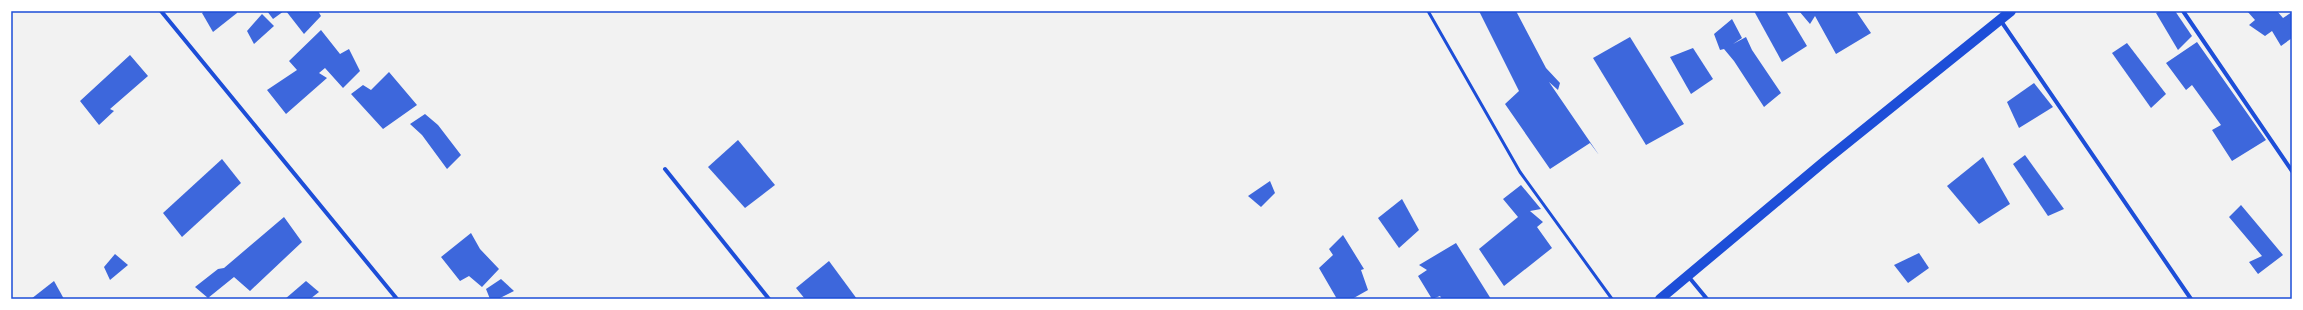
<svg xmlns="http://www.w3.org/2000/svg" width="2303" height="310" font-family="'Archivo Narrow',sans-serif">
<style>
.building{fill:#3d67dc}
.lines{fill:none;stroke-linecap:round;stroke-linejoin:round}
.service{stroke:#1d4ed8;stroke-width:3}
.minor{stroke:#1d4ed8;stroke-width:4}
.primary{stroke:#1d4ed8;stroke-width:10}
.neatline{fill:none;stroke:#1d4ed8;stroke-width:1.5}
</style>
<rect width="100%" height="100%" fill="#f2f2f2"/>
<g class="building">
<path d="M 205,11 L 237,11 L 237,13 L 213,32 L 202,13 Z"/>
<path d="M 267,11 L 284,11 L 273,19 Z"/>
<path d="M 286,11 L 318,11 L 321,16 L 304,34 Z"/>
<path d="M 1479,11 L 1516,11 L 1546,68 L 1560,83 L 1558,90 L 1549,82 L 1599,155 L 1590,143 L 1550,169 L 1505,104 L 1519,91 Z"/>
<path d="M 1754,11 L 1786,11 L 1807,46 L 1782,62 Z"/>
<path d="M 1799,11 L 1856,11 L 1871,33 L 1836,54 L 1815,16 L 1810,24 Z"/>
<path d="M 2160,11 L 2175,11 L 2192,36 L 2178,50 L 2156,13 Z"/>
<path d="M 2247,11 L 2277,11 L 2283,18 L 2292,12 L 2292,38 L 2281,46 L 2272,31 L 2265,36 L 2249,25 L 2255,20 Z"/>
<path d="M 262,14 L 274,26 L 254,44 L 247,31 Z"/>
<path d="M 1732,19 L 1742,38 L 1733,44 L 1746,37 L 1752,50 L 1781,93 L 1764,107 L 1734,61 L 1724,49 L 1720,50 L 1714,34 Z"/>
<path d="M 321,30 L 340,54 L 349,49 L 360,71 L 343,88 L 325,68 L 319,73 L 327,78 L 286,114 L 267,90 L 297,70 L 289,61 Z"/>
<path d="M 1630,37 L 1684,124 L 1646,145 L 1593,58 Z"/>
<path d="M 2197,42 L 2266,140 L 2232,161 L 2212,130 L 2221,125 L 2192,85 L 2186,90 L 2166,63 Z"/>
<path d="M 2127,43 L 2166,94 L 2151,108 L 2112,53 Z"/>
<path d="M 1693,48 L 1713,79 L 1691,94 L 1670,57 Z"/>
<path d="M 130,55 L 148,76 L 110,109 L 114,111 L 99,125 L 80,101 Z"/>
<path d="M 389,72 L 417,105 L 383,129 L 351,94 L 363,85 L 371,90 Z"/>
<path d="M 2034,83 L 2053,107 L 2019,128 L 2007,102 Z"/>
<path d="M 425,114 L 438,125 L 461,155 L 447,169 L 422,135 L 410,124 Z"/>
<path d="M 738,140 L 775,185 L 745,208 L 708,167 Z"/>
<path d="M 2025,155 L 2064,209 L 2048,216 L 2013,164 Z"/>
<path d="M 1983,157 L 2010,204 L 1979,224 L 1947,186 Z"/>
<path d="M 222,159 L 241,183 L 182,237 L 163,213 Z"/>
<path d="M 1270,181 L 1275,193 L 1261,207 L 1248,196 Z"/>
<path d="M 1521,185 L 1541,209 L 1530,211 L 1543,222 L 1537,227 L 1552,248 L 1504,286 L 1479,249 L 1518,217 L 1503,199 Z"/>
<path d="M 1402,199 L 1419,230 L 1399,248 L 1378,218 Z"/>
<path d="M 2241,205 L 2283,255 L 2258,274 L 2249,262 L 2262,256 L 2229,217 Z"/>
<path d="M 284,217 L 302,242 L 250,291 L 234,277 L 208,298 L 195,287 L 218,269 L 224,268 Z"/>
<path d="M 471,233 L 480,249 L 499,269 L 482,287 L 469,276 L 460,281 L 441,257 Z"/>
<path d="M 1343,235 L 1364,269 L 1361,270 L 1368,290 L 1352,299 L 1337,299 L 1319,268 L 1333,255 L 1329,249 Z"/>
<path d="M 1456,243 L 1491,299 L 1442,299 L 1440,296 L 1432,299 L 1418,276 L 1427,270 L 1419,265 Z"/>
<path d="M 1919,253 L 1929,268 L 1908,283 L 1894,265 Z"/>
<path d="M 115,254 L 128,265 L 110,280 L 104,267 Z"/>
<path d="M 829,261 L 857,299 L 805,299 L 796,288 Z"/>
<path d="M 501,279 L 514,291 L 498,299 L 490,299 L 486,289 Z"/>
<path d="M 54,281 L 64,299 L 31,299 Z"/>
<path d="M 306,281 L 319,292 L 310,299 L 285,299 Z"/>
</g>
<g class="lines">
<path class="service" d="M 1428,11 L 1520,172 L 1612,299"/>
<g class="minor">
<path d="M 161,11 L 397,299"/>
<path d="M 2183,11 L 2292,171"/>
<path d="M 2001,21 L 2191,299"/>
<path d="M 665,169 L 769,299"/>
<path d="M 1688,276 L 1707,299"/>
</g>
<path class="primary" d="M 1660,299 L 1826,160 L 2011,11"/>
</g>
<rect width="2303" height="310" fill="none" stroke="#ffffff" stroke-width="24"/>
<rect x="12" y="12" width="2279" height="286" class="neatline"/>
</svg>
